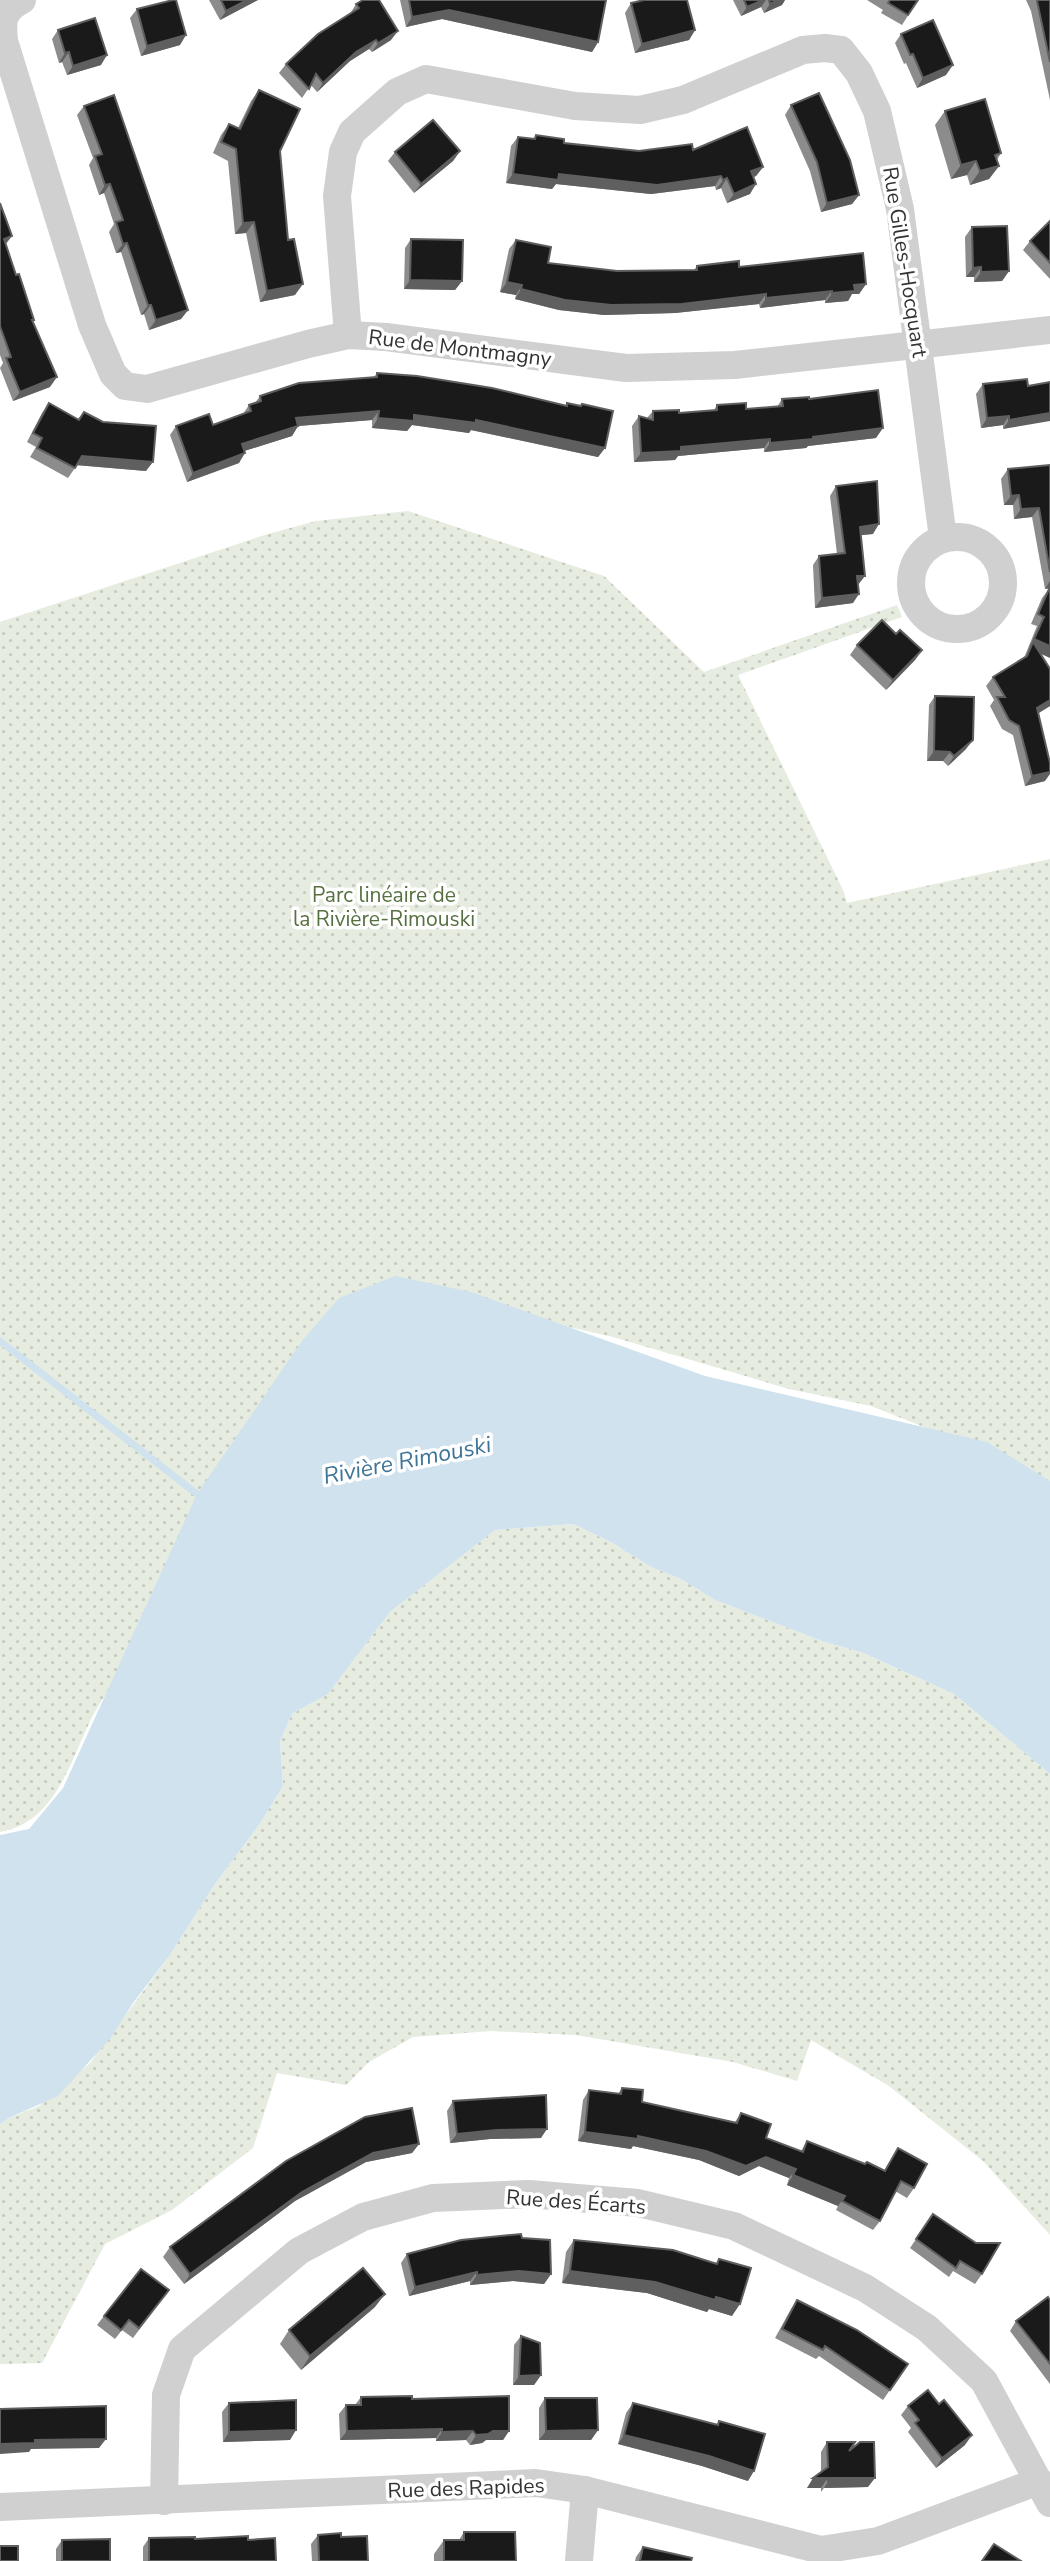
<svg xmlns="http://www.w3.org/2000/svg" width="1050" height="2561" font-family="'Nunito Sans',sans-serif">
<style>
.park{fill:url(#park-dots)}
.water{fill:#cfe2ee}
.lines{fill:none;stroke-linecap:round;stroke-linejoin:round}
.stream{stroke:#cfe2ee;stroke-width:7}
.minor{stroke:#d0d0d0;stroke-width:28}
.wall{fill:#8c8c8c}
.shaded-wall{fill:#5f5f5f}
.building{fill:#1a1a1a;stroke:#5f5f5f;stroke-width:2}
.labels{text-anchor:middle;stroke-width:7;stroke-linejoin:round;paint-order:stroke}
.street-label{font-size:21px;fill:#333;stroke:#fff}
.park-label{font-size:21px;fill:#56703f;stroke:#fff}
.water-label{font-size:23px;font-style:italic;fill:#3f7597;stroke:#fff}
</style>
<defs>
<pattern id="park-dots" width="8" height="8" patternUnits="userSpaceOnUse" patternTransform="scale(1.75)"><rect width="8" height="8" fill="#e6ecdf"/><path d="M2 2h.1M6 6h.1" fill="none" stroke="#c6cbc0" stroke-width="1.8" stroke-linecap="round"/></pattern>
</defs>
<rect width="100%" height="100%" fill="#fff"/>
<g class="park">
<path d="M 408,511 L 604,576 L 704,672 L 897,605 L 902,617 L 738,675 L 844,892 L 847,903 L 1050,859 L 1050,1488 L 929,1429 L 871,1406 L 789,1389 L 613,1337 L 534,1319 L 118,1676 C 107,1693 95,1709 87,1728 C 68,1769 52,1823 0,1832 L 0,622 L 268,534 L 316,521 Z"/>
<path d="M 573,1524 L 611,1542 L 651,1567 L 681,1579 L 715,1600 L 825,1642 L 861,1652 L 954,1694 L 1050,1774 L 1050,2235 L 983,2161 L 889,2086 L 811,2040 L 797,2081 L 733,2062 L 576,2035 L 491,2031 L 413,2037 L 369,2062 L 346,2085 L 277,2073 L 253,2148 L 172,2210 L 105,2244 L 42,2363 L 0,2364 L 0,2124 L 9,2118 L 39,2106 L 90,2063 L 170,1955 L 215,1884 L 261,1822 L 283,1786 L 280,1741 L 292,1714 L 328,1694 L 390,1612 L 495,1530 Z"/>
</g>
<path class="water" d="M 395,1276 L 471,1292 L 705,1376 L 987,1442 L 1050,1481 L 1050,1774 L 954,1694 L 861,1652 L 825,1642 L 715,1600 L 681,1579 L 651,1567 L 611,1542 L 573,1524 L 495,1530 L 390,1612 L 328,1694 L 292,1714 L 280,1741 L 283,1786 L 261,1822 L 215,1884 L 170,1955 L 133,2003 L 110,2039 L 58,2096 L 9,2118 L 0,2124 L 0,1835 L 29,1829 L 63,1788 L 197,1494 L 302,1341 L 339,1298 Z"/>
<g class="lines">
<path class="stream" d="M 0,1341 L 197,1494"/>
<g class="minor">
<path d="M 22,0 C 2,11 2,20 4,41 L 92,325 L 113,374 L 125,386 L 147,389 L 308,344 L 348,335 L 386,337 L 626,368 L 735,365 L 1050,330"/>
<path d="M 348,335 L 337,196 L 343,152 L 352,132 L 397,92 L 426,79 L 575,106 L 640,110 L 683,100 L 803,50 L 825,48 L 841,50 L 859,73 L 877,111 L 900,209 L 943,538"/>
<circle cx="957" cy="583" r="46"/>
<path d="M 164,2501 L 166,2395 L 182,2349 L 299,2251 L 363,2217 L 433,2198 L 529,2194 L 638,2203 L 734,2226 L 865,2288 L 927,2328 L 984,2381 L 1050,2503"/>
<path d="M 0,2507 L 536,2483 L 585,2490 L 821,2550 L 878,2541 L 1039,2481"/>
<path d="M 579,2561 L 585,2490"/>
</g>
</g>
<g class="wall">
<path d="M 209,0 L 258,0 L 220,20 Z"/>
<path d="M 400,0 L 606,0 L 598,42 L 592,52 L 442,19 L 406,27 Z"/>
<path d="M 733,0 L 785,0 L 782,5 L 764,13 L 761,7 L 741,16 Z"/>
<path d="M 867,0 L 918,0 L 902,25 L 881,13 L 883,10 Z"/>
<path d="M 1026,0 L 1050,0 L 1050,100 L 1031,11 Z"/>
<path d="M 631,3 L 695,30 L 689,40 L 635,53 L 625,13 Z"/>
<path d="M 356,4 L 391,40 L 372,52 L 369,49 L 350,61 L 317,92 L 311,85 L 302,98 L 279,73 L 286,64 L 350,14 Z"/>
<path d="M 137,9 L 180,45 L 141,56 L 130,18 Z"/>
<path d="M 58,30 L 101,65 L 67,75 L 62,62 L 59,63 L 52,39 Z"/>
<path d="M 901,34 L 946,75 L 917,88 L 906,63 L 904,64 L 895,43 Z"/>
<path d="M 259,90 L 280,151 L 288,240 L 295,295 L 260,302 L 246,233 L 235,234 L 228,161 L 213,153 L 221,135 L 229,124 L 238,128 L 251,101 Z"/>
<path d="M 791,105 L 859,195 L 852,204 L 821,212 L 810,171 L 785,115 Z"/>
<path d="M 84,106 L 188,310 L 181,319 L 149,330 L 144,314 L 141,315 L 121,252 L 116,253 L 109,232 L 114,224 L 104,193 L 99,195 L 89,165 L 93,158 L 77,115 Z"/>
<path d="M 945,111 L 1001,153 L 997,160 L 999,166 L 989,179 L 970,185 L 967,175 L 951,179 L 935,125 Z"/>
<path d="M 536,135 L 564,143 L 639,151 L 693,150 L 763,167 L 756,176 L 753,177 L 750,194 L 727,203 L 721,188 L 716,190 L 715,186 L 651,194 L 556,184 L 552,189 L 506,183 L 511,146 L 518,137 L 533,139 Z"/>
<path d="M 460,151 L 453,161 L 414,193 L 388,161 L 395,152 Z"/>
<path d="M 0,203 L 6,245 L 16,275 L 34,320 L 33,321 L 50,387 L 13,401 L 0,368 L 3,363 L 0,355 Z"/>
<path d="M 1050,221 L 1050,279 L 1023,250 L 1030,241 Z"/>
<path d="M 972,227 L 1009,271 L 1002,281 L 974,282 L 974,277 L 966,277 L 965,237 Z"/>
<path d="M 411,239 L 462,281 L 455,290 L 404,289 L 405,248 Z"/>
<path d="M 516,240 L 548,263 L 617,271 L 694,270 L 697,266 L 739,267 L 866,284 L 859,294 L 852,294 L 848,301 L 825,303 L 825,300 L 760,308 L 759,304 L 675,313 L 604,315 L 559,310 L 515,299 L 516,295 L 500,292 L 509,249 Z"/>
<path d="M 377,373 L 565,406 L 567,403 L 580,406 L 582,404 L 605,448 L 598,457 L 471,430 L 469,433 L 412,425 L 407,431 L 372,428 L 372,420 L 298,426 L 292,436 L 244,451 L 239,463 L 187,482 L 170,435 L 176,426 L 213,425 L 243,414 L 249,405 L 255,403 L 260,396 L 374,377 Z"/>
<path d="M 1050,382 L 1003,429 L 1003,425 L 981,428 L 976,394 L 983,384 L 1028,386 Z"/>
<path d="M 782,399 L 809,399 L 876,438 L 808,446 L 806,448 L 764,452 L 764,448 L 678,456 L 675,460 L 634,462 L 632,426 L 639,416 L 647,418 L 653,411 L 679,413 L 714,410 L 717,405 L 746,409 L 777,407 Z"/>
<path d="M 49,403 L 78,419 L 84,412 L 146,471 L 77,465 L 68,478 L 30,457 L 36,447 L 27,442 L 42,413 Z"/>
<path d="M 1050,465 L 1050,588 L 1045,589 L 1032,517 L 1014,519 L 1013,505 L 1004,505 L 1001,479 L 1008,469 Z"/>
<path d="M 836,486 L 873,534 L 861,535 L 858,585 L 853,603 L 815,608 L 813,565 L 819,556 L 837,554 L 830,496 Z"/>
<path d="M 1049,589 L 1041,654 L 1050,706 L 1038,713 L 1045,781 L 1025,786 L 1013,735 L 1002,729 L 990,706 L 994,700 L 986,686 L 993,677 L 1024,658 L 1037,626 L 1031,624 L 1042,598 Z"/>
<path d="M 896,634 L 922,650 L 915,660 L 886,690 L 850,655 L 857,645 Z"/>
<path d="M 935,696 L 966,749 L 948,766 L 943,761 L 927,761 L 929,705 Z"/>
<path d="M 622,2088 L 642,2102 L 735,2122 L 741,2113 L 766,2138 L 801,2151 L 807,2141 L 884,2171 L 898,2148 L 914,2188 L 907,2198 L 895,2191 L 880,2221 L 873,2230 L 836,2210 L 838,2206 L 787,2185 L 789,2178 L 759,2166 L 739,2176 L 699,2160 L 633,2146 L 631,2149 L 578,2141 L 583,2100 L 589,2090 L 618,2094 Z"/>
<path d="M 453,2101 L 541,2138 L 490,2139 L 450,2143 L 447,2111 Z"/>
<path d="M 419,2144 L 412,2153 L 366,2162 L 295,2201 L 184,2284 L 163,2257 L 170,2247 L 286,2161 Z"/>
<path d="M 933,2214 L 982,2274 L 975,2284 L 953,2271 L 949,2277 L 910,2248 Z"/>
<path d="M 522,2238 L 551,2274 L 544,2284 L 513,2281 L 470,2285 L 470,2281 L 409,2296 L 401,2263 L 407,2254 Z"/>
<path d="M 574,2240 L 716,2263 L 719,2259 L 732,2316 L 709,2309 L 707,2312 L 647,2293 L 562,2283 L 566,2252 Z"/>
<path d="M 169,2290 L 133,2338 L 122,2330 L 115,2339 L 97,2325 L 104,2316 Z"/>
<path d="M 797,2300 L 908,2364 L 883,2400 L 819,2356 L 816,2359 L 775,2338 L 791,2309 Z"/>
<path d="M 1050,2300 L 1050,2384 L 1010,2331 L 1016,2321 Z"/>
<path d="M 375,2307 L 301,2370 L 280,2344 L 289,2330 Z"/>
<path d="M 521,2336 L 541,2375 L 534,2385 L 513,2385 L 514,2345 Z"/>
<path d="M 361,2397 L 412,2399 L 509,2431 L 503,2440 L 486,2440 L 482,2443 L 470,2445 L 466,2440 L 436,2441 L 436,2438 L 340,2440 L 339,2414 L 346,2405 L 355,2405 Z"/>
<path d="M 545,2398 L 598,2430 L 591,2440 L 539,2440 L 539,2408 Z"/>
<path d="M 229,2403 L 290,2440 L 223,2442 L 222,2412 Z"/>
<path d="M 633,2403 L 716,2425 L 719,2421 L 748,2481 L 702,2466 L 618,2444 L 626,2413 Z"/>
<path d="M 908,2406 L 965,2445 L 936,2468 L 908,2432 L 911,2428 L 901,2415 Z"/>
<path d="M 827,2442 L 849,2451 L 868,2487 L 824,2488 L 821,2492 L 821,2488 L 807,2488 L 821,2472 L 821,2452 Z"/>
<path d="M 464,2532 L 516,2561 L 434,2561 L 434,2554 L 444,2540 L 459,2540 Z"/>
<path d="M 318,2535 L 341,2537 L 368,2561 L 312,2561 L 311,2544 Z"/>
<path d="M 149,2538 L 248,2540 L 276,2561 L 143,2561 L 143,2547 Z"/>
<path d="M 62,2540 L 110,2561 L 56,2561 L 56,2549 Z"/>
<path d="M 643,2547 L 691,2561 L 635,2561 L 636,2557 Z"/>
</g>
<g class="shaded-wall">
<path d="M 247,0 L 258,0 L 220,20 L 226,11 Z"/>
<path d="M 763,0 L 766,0 L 761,7 L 741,16 L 747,7 Z"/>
<path d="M 778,0 L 785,0 L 782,5 L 764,13 L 770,4 Z"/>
<path d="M 449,10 L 598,42 L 592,52 L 442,19 L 406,27 L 412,17 Z"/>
<path d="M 695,30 L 689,40 L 635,53 L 642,44 Z"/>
<path d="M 398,31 L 391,40 L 372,52 L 378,43 Z"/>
<path d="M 186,35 L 180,45 L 141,56 L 147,46 Z"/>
<path d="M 376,40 L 369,49 L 350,61 L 317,92 L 323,83 L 356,52 Z"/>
<path d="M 69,52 L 62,62 L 59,63 L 65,53 Z"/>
<path d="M 107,55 L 101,65 L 67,75 L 73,66 Z"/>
<path d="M 953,65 L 946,75 L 917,88 L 923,78 Z"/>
<path d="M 460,151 L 453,161 L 414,193 L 421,184 Z"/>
<path d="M 976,161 L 967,175 L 951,179 L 961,165 Z"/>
<path d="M 999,166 L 989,179 L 970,185 L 980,171 Z"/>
<path d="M 763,167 L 756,176 L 745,181 L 751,171 Z"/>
<path d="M 513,174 L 559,174 L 721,176 L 715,186 L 651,194 L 556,184 L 552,189 L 506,183 Z"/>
<path d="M 727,178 L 721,188 L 716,190 L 723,180 Z"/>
<path d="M 110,184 L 104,193 L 99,195 L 105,185 Z"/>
<path d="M 756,184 L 750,194 L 727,203 L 734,194 Z"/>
<path d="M 859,195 L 852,204 L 821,212 L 827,203 Z"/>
<path d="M 254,222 L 246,233 L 235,234 L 243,223 Z"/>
<path d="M 12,236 L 5,245 L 4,239 Z"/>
<path d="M 127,243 L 121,252 L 116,253 L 123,244 Z"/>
<path d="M 981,267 L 974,277 L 966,277 L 973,268 Z"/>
<path d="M 1009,271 L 1002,281 L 974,282 L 981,272 Z"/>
<path d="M 410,280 L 462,281 L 455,290 L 404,289 Z"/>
<path d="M 507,282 L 522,285 L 516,295 L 500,292 Z"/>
<path d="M 303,284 L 295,295 L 260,302 L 267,291 Z"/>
<path d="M 866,284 L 859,294 L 852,294 L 848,301 L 825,303 L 832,293 L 854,285 Z"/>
<path d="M 521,289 L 766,294 L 759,304 L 675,313 L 604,315 L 559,310 L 515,299 Z"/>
<path d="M 832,291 L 825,300 L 760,308 L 766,298 Z"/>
<path d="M 148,305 L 151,305 L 144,314 L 141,315 Z"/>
<path d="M 188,310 L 181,319 L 149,330 L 156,320 Z"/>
<path d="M 57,377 L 50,387 L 13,401 L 20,392 Z"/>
<path d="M 379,411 L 372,420 L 298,426 L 292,436 L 235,454 L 242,444 L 296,418 Z"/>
<path d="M 1050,413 L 1050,421 L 1003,429 L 1009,420 Z"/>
<path d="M 414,415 L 476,420 L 605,448 L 598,457 L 471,430 L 469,433 L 412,425 L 407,431 L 372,428 L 378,418 Z"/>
<path d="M 1009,416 L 1003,425 L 981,428 L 987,418 Z"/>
<path d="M 883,428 L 876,438 L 808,446 L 806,448 L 764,452 L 770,443 Z"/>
<path d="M 770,439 L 764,448 L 678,456 L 675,460 L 634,462 L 641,453 L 681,447 Z"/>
<path d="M 245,453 L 239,463 L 187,482 L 193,473 Z"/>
<path d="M 82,456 L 153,462 L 146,471 L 75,465 Z"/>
<path d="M 1019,495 L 1013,505 L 1004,505 L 1011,496 Z"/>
<path d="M 1039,508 L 1032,517 L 1014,519 L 1021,509 Z"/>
<path d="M 879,524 L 873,534 L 853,536 L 860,527 Z"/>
<path d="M 857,576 L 865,576 L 858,585 Z"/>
<path d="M 1050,581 L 1050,588 L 1045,589 Z"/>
<path d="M 859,594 L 853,603 L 815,608 L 822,598 Z"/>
<path d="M 1034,639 L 1050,646 L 1050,658 L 1030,649 L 1033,642 L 1028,648 Z"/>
<path d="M 922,650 L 915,660 L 886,690 L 893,680 Z"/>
<path d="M 1050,700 L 1050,706 L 1031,718 L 1037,708 Z"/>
<path d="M 973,740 L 966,749 L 948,766 L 954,756 Z"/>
<path d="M 934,751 L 950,752 L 943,761 L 927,761 Z"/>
<path d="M 1050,772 L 1050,774 L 1045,781 L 1025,786 L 1032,776 Z"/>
<path d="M 547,2129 L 541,2138 L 490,2139 L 450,2143 L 457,2134 L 497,2130 Z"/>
<path d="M 585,2132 L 638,2136 L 766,2157 L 796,2169 L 789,2178 L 759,2166 L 739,2176 L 699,2160 L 633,2146 L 631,2149 L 578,2141 Z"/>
<path d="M 419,2144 L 412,2153 L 366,2162 L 295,2201 L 184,2284 L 190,2274 L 302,2192 L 373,2153 Z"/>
<path d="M 793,2175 L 845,2196 L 838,2206 L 787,2185 Z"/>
<path d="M 519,2271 L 551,2274 L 544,2284 L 513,2281 L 470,2285 L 477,2275 Z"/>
<path d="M 570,2271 L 655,2282 L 716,2297 L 740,2304 L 732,2316 L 709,2309 L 707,2312 L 647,2293 L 562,2283 Z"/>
<path d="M 477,2272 L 470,2281 L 409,2296 L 415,2287 Z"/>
<path d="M 385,2294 L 375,2307 L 301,2370 L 310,2356 Z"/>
<path d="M 541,2375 L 534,2385 L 513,2385 L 519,2376 Z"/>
<path d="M 442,2429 L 436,2438 L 340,2440 L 347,2431 Z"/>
<path d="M 296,2430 L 290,2440 L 223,2442 L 229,2432 Z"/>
<path d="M 598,2430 L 591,2440 L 539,2440 L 546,2431 Z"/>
<path d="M 473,2431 L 466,2440 L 436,2441 L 442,2432 Z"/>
<path d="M 493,2431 L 509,2431 L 503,2440 L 486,2440 L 482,2443 L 470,2445 L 476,2435 Z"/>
<path d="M 624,2435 L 709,2456 L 754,2471 L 748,2481 L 702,2466 L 618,2444 Z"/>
<path d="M 972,2435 L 965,2445 L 936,2468 L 942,2458 Z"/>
<path d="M 106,2439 L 99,2448 L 31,2449 L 29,2452 L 0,2454 L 0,2444 L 35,2440 Z"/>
<path d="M 813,2478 L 828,2478 L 821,2488 L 807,2488 Z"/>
<path d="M 830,2478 L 875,2478 L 868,2487 L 824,2488 Z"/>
</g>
<g class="building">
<path d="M 173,0 L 176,0 L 186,35 L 147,46 L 137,9 Z"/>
<path d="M 221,0 L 247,0 L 226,11 Z"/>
<path d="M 363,0 L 379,0 L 398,31 L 378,43 L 376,40 L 356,52 L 323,83 L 316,74 L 309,89 L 286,64 L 318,34 L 359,8 L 356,4 Z"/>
<path d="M 409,0 L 606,0 L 598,42 L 449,10 L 412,17 Z"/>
<path d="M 644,0 L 687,0 L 695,30 L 642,44 L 631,3 Z"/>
<path d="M 744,0 L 763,0 L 747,7 Z"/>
<path d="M 769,0 L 778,0 L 770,4 Z"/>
<path d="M 890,0 L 918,0 L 908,15 L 888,3 Z"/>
<path d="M 1037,0 L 1050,0 L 1050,62 L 1037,1 Z"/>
<path d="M 95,18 L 107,55 L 73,66 L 69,52 L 65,53 L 58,30 Z"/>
<path d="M 933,20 L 953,65 L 923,78 L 913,54 L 910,55 L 901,34 Z"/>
<path d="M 259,90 L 300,109 L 280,151 L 288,240 L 294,239 L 303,284 L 267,291 L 254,222 L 243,223 L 236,149 L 221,142 L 229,124 L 240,129 Z"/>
<path d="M 819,93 L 850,160 L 859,195 L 827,203 L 817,162 L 791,105 Z"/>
<path d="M 114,95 L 188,310 L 156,320 L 151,305 L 148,305 L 127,243 L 123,244 L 116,222 L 123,220 L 110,184 L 105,185 L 95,156 L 102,154 L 84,106 Z"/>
<path d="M 985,99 L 1001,153 L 995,155 L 999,166 L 980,171 L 976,161 L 961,165 L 945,111 Z"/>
<path d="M 433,120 L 460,151 L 421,184 L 395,152 Z"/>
<path d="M 747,127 L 763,167 L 751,171 L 756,184 L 734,194 L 727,178 L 723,180 L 721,176 L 657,185 L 559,174 L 558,180 L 513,174 L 518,137 L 535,139 L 536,135 L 564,139 L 564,143 L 639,151 L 692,144 L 693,150 Z"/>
<path d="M 0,203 L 12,236 L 4,239 L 16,275 L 19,274 L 34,320 L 32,320 L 57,377 L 20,392 L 6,358 L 11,357 L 0,326 Z"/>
<path d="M 1050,221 L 1050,263 L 1030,241 Z"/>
<path d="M 1007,226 L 1009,271 L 981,272 L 981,267 L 973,268 L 972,227 Z"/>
<path d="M 411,239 L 463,240 L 462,281 L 410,280 Z"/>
<path d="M 516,240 L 551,247 L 548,263 L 617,271 L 697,270 L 697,266 L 739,261 L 739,267 L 863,253 L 866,284 L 854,285 L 855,291 L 832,293 L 832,291 L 766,298 L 766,294 L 682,304 L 611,305 L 565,300 L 521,289 L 522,285 L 507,282 Z"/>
<path d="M 377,373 L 417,376 L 492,388 L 567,406 L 567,403 L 581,406 L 582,404 L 613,411 L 605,448 L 476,420 L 476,423 L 414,415 L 414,421 L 378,418 L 379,411 L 296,418 L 298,426 L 242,444 L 245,453 L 193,473 L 176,426 L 209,414 L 213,425 L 251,411 L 249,405 L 261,401 L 260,396 L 299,383 L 377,377 Z"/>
<path d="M 1027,379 L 1028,386 L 1050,382 L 1050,413 L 1009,420 L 1009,416 L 987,418 L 983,384 Z"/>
<path d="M 878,390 L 883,428 L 813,437 L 813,439 L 770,443 L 770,439 L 681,447 L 681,451 L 641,453 L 639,416 L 653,420 L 653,411 L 679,410 L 679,413 L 717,410 L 717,405 L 746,403 L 746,409 L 783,406 L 782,399 L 809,397 L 809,399 Z"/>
<path d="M 49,403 L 79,420 L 84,412 L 103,422 L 156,426 L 153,462 L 82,456 L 75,468 L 37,448 L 42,438 L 33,433 Z"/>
<path d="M 1050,465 L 1050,572 L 1039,508 L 1021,509 L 1019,495 L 1011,496 L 1008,469 Z"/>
<path d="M 877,481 L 879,524 L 860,527 L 865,576 L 857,576 L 859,594 L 822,598 L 819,556 L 845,553 L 836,486 Z"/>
<path d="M 1049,589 L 1050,589 L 1050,646 L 1034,639 L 1044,617 L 1038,614 Z"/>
<path d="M 882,620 L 896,634 L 900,630 L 922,650 L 893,680 L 857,645 Z"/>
<path d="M 1033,642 L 1050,669 L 1050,700 L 1037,708 L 1050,763 L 1050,772 L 1032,776 L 1019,726 L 1009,720 L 997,697 L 1005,697 L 993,677 L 1027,656 Z"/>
<path d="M 935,696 L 974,697 L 973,740 L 954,756 L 950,752 L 934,751 Z"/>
<path d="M 622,2088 L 643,2090 L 642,2102 L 737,2123 L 741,2113 L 771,2124 L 766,2138 L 803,2152 L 807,2141 L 865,2164 L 867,2162 L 885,2171 L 898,2148 L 927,2164 L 914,2188 L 901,2181 L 880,2221 L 842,2201 L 845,2196 L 793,2175 L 796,2169 L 766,2157 L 746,2166 L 706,2151 L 638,2136 L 638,2139 L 585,2132 L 589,2090 L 621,2094 Z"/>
<path d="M 546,2095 L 547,2129 L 497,2130 L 457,2134 L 453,2101 Z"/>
<path d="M 412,2108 L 419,2144 L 373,2153 L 302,2192 L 190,2274 L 170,2247 L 286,2161 L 365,2117 Z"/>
<path d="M 933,2214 L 976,2243 L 1000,2243 L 982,2274 L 960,2261 L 956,2268 L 916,2239 Z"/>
<path d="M 521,2234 L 522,2238 L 550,2240 L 551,2274 L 519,2271 L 477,2275 L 477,2272 L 415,2287 L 407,2254 L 461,2240 Z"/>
<path d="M 574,2240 L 673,2250 L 717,2264 L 719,2259 L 751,2268 L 740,2304 L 716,2297 L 715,2300 L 655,2282 L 570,2271 Z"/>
<path d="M 363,2268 L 385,2294 L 310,2356 L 289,2330 Z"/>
<path d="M 141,2269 L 169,2290 L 139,2328 L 129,2320 L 121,2330 L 104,2316 Z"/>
<path d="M 1048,2297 L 1050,2300 L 1050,2364 L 1016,2321 Z"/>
<path d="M 797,2300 L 857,2330 L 908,2364 L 890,2390 L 825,2346 L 823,2350 L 782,2329 Z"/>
<path d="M 521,2336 L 540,2343 L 541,2375 L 519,2376 Z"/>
<path d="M 928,2390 L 939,2404 L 944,2400 L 972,2435 L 942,2458 L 915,2423 L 919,2420 L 908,2406 Z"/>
<path d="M 412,2396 L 412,2399 L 509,2396 L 509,2431 L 493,2431 L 488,2434 L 476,2435 L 473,2431 L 442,2432 L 442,2429 L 347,2431 L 346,2405 L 361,2405 L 361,2397 Z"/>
<path d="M 545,2398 L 597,2398 L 598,2430 L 546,2431 Z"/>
<path d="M 296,2400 L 296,2430 L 229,2432 L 229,2403 Z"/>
<path d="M 633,2403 L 718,2425 L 719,2421 L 765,2434 L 754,2471 L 709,2456 L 624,2435 Z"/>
<path d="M 106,2406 L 106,2439 L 35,2440 L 35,2443 L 0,2444 L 0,2409 Z"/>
<path d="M 827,2442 L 855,2442 L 849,2451 L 860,2442 L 874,2442 L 875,2478 L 830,2478 L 828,2482 L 828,2478 L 813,2478 L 828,2467 Z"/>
<path d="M 464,2532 L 515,2532 L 516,2561 L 444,2561 L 444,2540 L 464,2540 Z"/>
<path d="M 341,2533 L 341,2537 L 367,2536 L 368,2561 L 319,2561 L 318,2535 Z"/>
<path d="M 248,2536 L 248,2540 L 275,2538 L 276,2561 L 149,2561 L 149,2538 L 195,2537 L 195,2539 Z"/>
<path d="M 110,2539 L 110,2561 L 62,2561 L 62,2540 Z"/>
<path d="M 994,2544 L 1021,2561 L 982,2561 Z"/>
<rect x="0" y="2546" width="18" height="15"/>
<path d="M 643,2547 L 692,2558 L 691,2561 L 640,2561 Z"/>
</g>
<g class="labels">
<g class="street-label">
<text transform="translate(905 262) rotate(81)" y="7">Rue Gilles-Hocquart</text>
<text transform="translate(460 348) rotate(7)" y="7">Rue de Montmagny</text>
<text transform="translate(576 2202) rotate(4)" y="7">Rue des Écarts</text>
<text transform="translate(466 2488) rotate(-2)" y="7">Rue des Rapides</text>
</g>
<g class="park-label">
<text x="384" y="902">Parc linéaire de<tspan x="384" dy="24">la Rivière-Rimouski</tspan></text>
</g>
<g class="water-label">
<text transform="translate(407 1460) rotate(-11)" y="8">Rivière Rimouski</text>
</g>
</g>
</svg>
